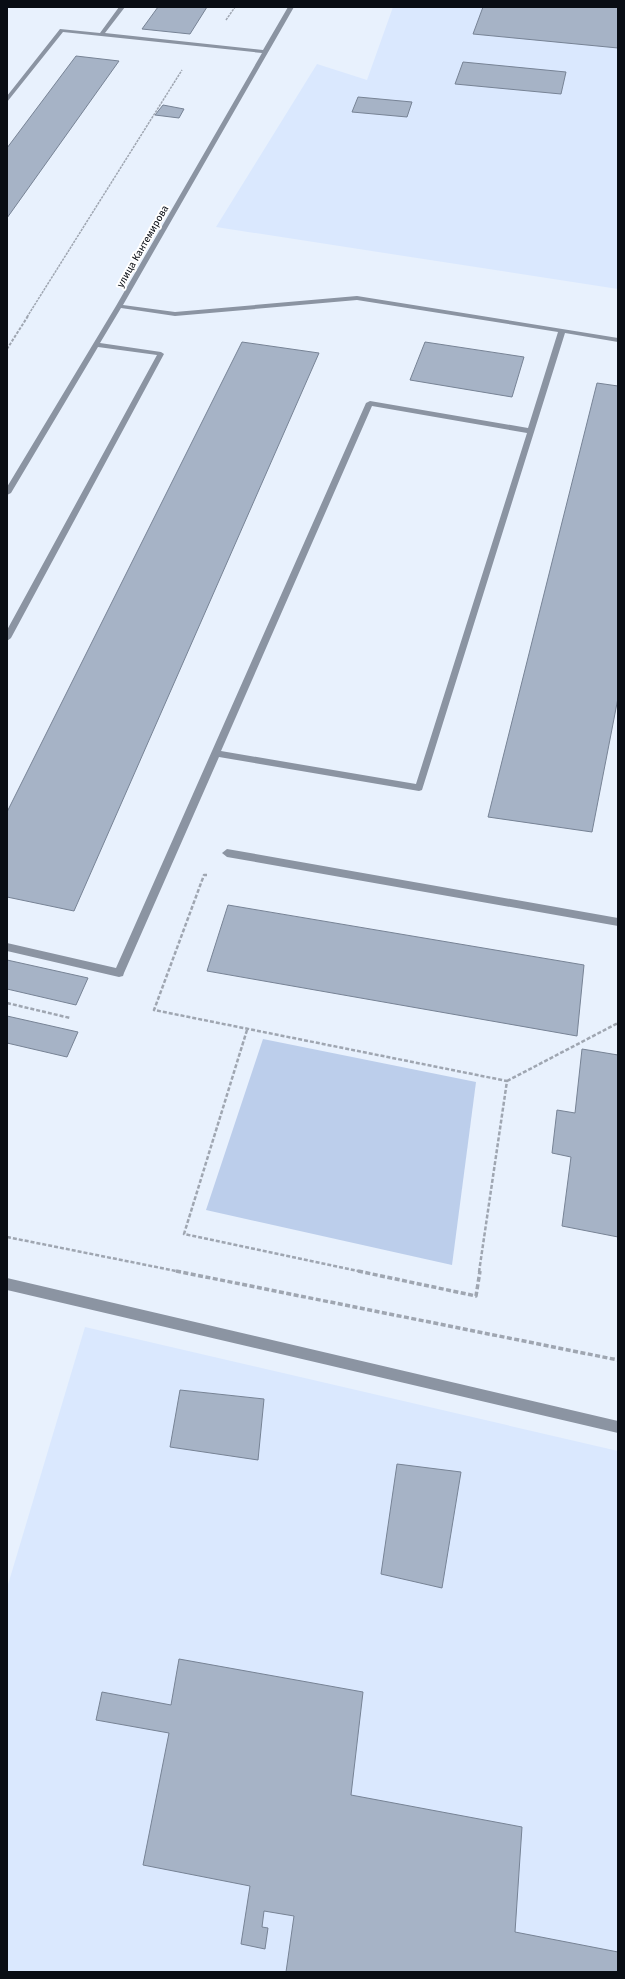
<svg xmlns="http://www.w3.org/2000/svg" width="625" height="1979" font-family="'Fira Sans',sans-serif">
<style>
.built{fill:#dae8fe}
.green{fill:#bcceeb}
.building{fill:#a6b3c6;stroke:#778395}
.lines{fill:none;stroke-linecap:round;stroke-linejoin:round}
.path-far3{stroke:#9fa6b1;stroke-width:1.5;stroke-dasharray:2.5 1;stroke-linecap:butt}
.path-far2{stroke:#9fa6b1;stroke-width:2;stroke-dasharray:3 1.5;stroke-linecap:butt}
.path-far1{stroke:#9fa6b1;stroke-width:2.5;stroke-dasharray:4 2;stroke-linecap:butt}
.path{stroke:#9fa6b1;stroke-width:3.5;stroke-dasharray:5 2.5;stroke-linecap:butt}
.minor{fill:#8b94a2;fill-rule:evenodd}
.labels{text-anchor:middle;stroke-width:4;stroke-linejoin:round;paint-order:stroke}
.far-street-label{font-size:10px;fill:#090d14;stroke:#fff}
</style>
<rect width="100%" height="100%" fill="#e8f1fd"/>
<g class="built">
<path d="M 393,7 L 618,7 L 618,289 L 216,227 L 317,64 L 367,80 Z"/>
<path d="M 85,1327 L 618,1451 L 618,1972 L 7,1972 L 7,1588 Z"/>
</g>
<path class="green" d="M 263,1039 L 476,1082 L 452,1265 L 206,1210 Z"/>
<g class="building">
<path d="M 158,7 L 207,7 L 190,34 L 142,29 Z"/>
<path d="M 483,7 L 618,7 L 618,48 L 473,34 Z"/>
<path d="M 76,56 L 119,61 L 7,218 L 7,148 Z"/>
<path d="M 463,62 L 566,72 L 561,94 L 455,84 Z"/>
<path d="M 358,97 L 412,102 L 407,117 L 352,112 Z"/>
<path d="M 163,105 L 184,109 L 179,118 L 155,115 Z"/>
<path d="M 242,342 L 319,353 L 74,911 L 7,897 L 7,812 Z"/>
<path d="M 425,342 L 524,357 L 512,397 L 410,380 Z"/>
<path d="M 597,383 L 618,386 L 618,698 L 592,832 L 488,817 Z"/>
<path d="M 228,905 L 584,965 L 577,1036 L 207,971 Z"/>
<path d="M 7,960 L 88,978 L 76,1005 L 7,989 Z"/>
<path d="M 7,1016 L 78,1032 L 67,1057 L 7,1043 Z"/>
<path d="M 582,1049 L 618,1055 L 618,1237 L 562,1226 L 571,1157 L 552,1153 L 557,1110 L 575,1113 Z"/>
<path d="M 180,1390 L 264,1399 L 258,1460 L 170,1447 Z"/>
<path d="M 397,1464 L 461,1472 L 442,1588 L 381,1574 Z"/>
<path d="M 179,1659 L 363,1692 L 351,1795 L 522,1827 L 515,1932 L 618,1952 L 618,1972 L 286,1972 L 294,1916 L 264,1911 L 262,1927 L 268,1928 L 265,1949 L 241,1944 L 250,1886 L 143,1865 L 169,1733 L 96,1720 L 102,1692 L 171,1705 Z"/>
</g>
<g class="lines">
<g class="path-far3">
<path d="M 226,20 L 235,7"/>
<path d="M 27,317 L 182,70"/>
</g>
<path class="path-far2" d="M 7,349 L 28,316"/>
<g class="path-far1">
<path d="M 207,875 L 204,875 L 154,1010 L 507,1081 L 479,1272"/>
<path d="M 7,1003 L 70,1018"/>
<path d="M 247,1030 L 184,1234 L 363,1272"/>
<path d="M 507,1081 L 618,1023"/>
<path d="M 7,1237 L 181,1272"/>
</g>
<g class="path">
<path d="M 176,1271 L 618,1360"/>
<path d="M 358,1271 L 476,1296 L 480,1271"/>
</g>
<g class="minor">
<path d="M 119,7 L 125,7 L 105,33 L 263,50 L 288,7 L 294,7 L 123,305 L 175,312 L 357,296 L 618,338 L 618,342 L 565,333 L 422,790 L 419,791 L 219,757 L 124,973 L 123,976 L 119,977 L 7,951 L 7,943 L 116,968 L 366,403 L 370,401 L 528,428 L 558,332 L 357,300 L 175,316 L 121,308 L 100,343 L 161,352 L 164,354 L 11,638 L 7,641 L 7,630 L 157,355 L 98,347 L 11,493 L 7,495 L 7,487 L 116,306 L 262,53 L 63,32 L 7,102 L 7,96 L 60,29 L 100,33 ZM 372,406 L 527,433 L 416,784 L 221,751 Z"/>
<path d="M 227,849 L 618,918 L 618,926 L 227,857 L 222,853 Z"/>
<path d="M 7,1278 L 618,1421 L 618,1433 L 7,1290 Z"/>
</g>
</g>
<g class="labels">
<g class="far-street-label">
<text transform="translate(142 246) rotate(-60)" y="4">улица Кантемирова</text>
</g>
</g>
<rect width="625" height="1979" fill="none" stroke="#090d14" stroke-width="16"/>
</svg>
